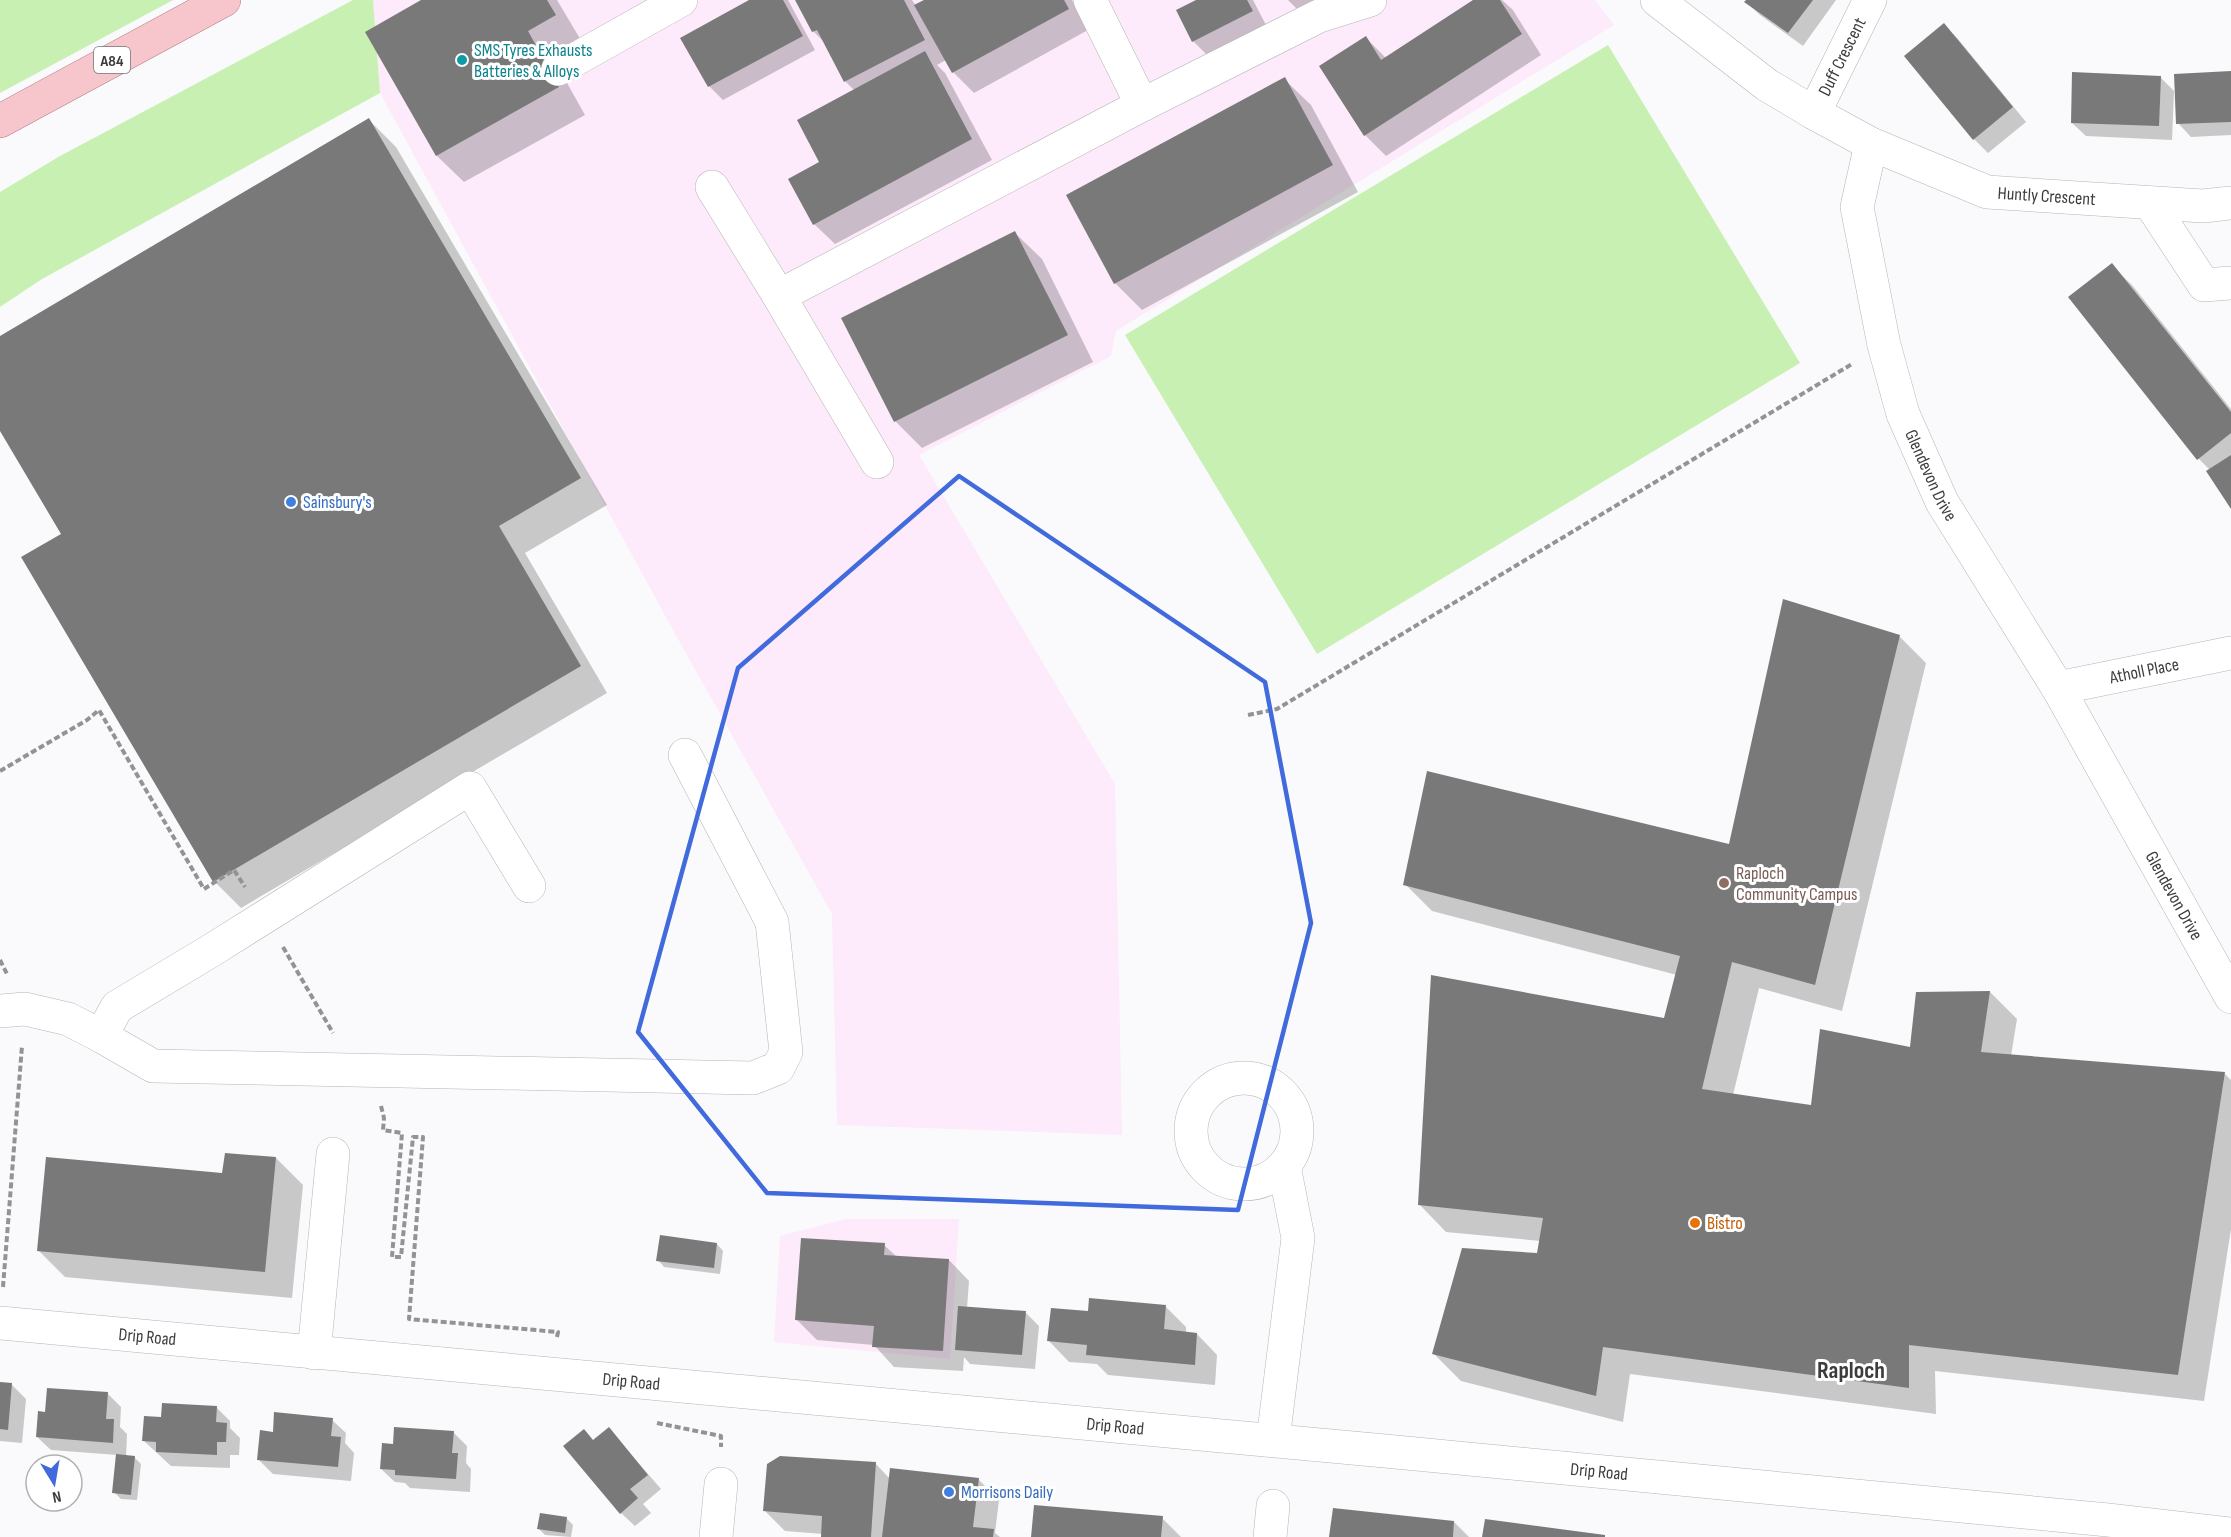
<svg xmlns="http://www.w3.org/2000/svg" width="2231" height="1537" font-family="'Sofia Sans Condensed',sans-serif">
<style>
.industrial{fill:#fdeafa}
.green{fill:#c8f0b2}
.shadow{fill:#0003}
.building{fill:#7a797a}
.lines{fill:none;stroke-linecap:round;stroke-linejoin:round}
.minor-casing{stroke:#b5b5b6;stroke-width:34}
.major-casing{stroke:#b27d84;stroke-width:34}
.path{stroke:#939395;stroke-width:4;stroke-dasharray:6 3;stroke-linecap:butt}
.minor{stroke:#fff;stroke-width:33}
.major{stroke:#f7c6cd;stroke-width:33}
.marked{fill:none;stroke:#416bdc;stroke-width:4.5;stroke-linejoin:round}
.culture-dot{fill:#0f9aa8;stroke:#fff;stroke-width:2}
.shop-dot{fill:#3f7fe0;stroke:#fff;stroke-width:2}
.education-dot{fill:#8d6e63;stroke:#fff;stroke-width:2}
.food-dot{fill:#e8710a;stroke:#fff;stroke-width:2}
.labels{text-anchor:middle;stroke-width:6;stroke-linejoin:round;paint-order:stroke}
.shield{fill:#fff;stroke:#767677;stroke-width:1.5}
.shield-label{font-size:16px;font-weight:bold;fill:#3c3c3d}
.culture-label{font-size:18px;fill:#0d838f;stroke:#fff;text-anchor:start}
.street-label{font-size:18px;fill:#3c3c3d;stroke:#fff}
.shop-label{font-size:18px;fill:#366cbe;stroke:#fff;text-anchor:start}
.education-label{font-size:18px;fill:#785e54;stroke:#fff;text-anchor:start}
.food-label{font-size:18px;fill:#c56008;stroke:#fff;text-anchor:start}
.district-label{font-size:24px;font-weight:bold;fill:#3c3c3d;stroke:#fff}
</style>
<rect width="100%" height="100%" fill="#fafafc"/>
<g class="industrial">
<path d="M 373,0 L 1595,0 L 1614,25 L 1116,331 L 1111,356 L 919,455 L 1115,784 L 1122,1135 L 837,1125 L 832,914 L 673,630 L 380,93 Z"/>
<path d="M 846,1219 L 959,1219 L 950,1359 L 774,1342 L 780,1236 Z"/>
</g>
<g class="green">
<path d="M 0,0 L 173,0 L 0,93 Z"/>
<path d="M 353,0 L 373,0 L 380,93 L 42,279 L 0,307 L 0,192 L 60,156 Z"/>
<path d="M 1608,45 L 1800,363 L 1317,654 L 1125,335 Z"/>
</g>
<g class="shadow">
<path d="M 425,0 L 557,0 L 582,42 L 553,58 L 585,115 L 464,182 L 437,156 L 367,33 Z"/>
<path d="M 752,0 L 788,0 L 815,50 L 723,100 L 709,86 Z"/>
<path d="M 796,0 L 912,0 L 916,6 L 927,0 L 1072,0 L 1088,30 L 974,93 L 953,72 L 946,60 L 937,65 L 945,73 L 992,160 L 835,244 L 814,224 L 821,163 L 855,91 L 845,81 L 826,44 L 813,31 Z"/>
<path d="M 1200,0 L 1253,0 L 1266,25 L 1207,55 L 1193,41 Z"/>
<path d="M 1288,0 L 1334,0 L 1303,15 Z"/>
<path d="M 1476,0 L 1502,0 L 1513,10 L 1541,55 L 1386,156 L 1365,135 L 1366,38 L 1386,58 Z"/>
<path d="M 1747,0 L 1836,0 L 1803,46 L 1760,15 L 1746,2 Z"/>
<path d="M 1944,25 L 1958,39 L 2026,122 L 1988,153 L 1974,139 L 1906,56 Z"/>
<path d="M 2231,72 L 2231,135 L 2191,137 L 2178,123 Z"/>
<path d="M 2160,77 L 2174,91 L 2172,140 L 2086,136 L 2072,123 Z"/>
<path d="M 1284,79 L 1311,105 L 1358,192 L 1142,310 L 1115,283 Z"/>
<path d="M 369,120 L 396,147 L 607,505 L 525,553 L 607,693 L 241,908 L 214,881 L 63,535 L 0,428 L 0,337 Z"/>
<path d="M 1015,233 L 1042,259 L 1093,362 L 922,448 L 895,421 Z"/>
<path d="M 2111,265 L 2132,285 L 2231,409 L 2231,506 L 2210,470 L 2199,459 L 2070,298 Z"/>
<path d="M 1899,636 L 1926,663 L 1842,1011 L 1759,988 L 1733,1095 L 1812,1107 L 1911,1048 L 1990,992 L 2017,1019 L 2011,1056 L 2224,1073 L 2231,1080 L 2231,1229 L 2204,1401 L 1935,1371 L 1936,1414 L 1630,1374 L 1623,1422 L 1461,1381 L 1434,1354 L 1539,1254 L 1541,1241 L 1446,1232 L 1420,1205 L 1665,1020 L 1677,975 L 1432,911 L 1405,884 L 1730,846 Z"/>
<path d="M 276,1158 L 303,1185 L 292,1298 L 65,1277 L 38,1250 L 224,1175 Z"/>
<path d="M 717,1244 L 723,1251 L 720,1274 L 664,1267 L 658,1260 Z"/>
<path d="M 884,1245 L 897,1257 L 949,1260 L 969,1281 L 967,1308 L 1025,1312 L 1039,1326 L 1035,1369 L 970,1364 L 964,1357 L 963,1371 L 894,1367 L 874,1345 L 817,1340 L 797,1320 Z"/>
<path d="M 1166,1307 L 1186,1327 L 1186,1333 L 1197,1334 L 1217,1355 L 1215,1385 L 1108,1375 L 1097,1364 L 1069,1362 L 1049,1341 L 1090,1313 Z"/>
<path d="M 0,1384 L 12,1385 L 26,1399 L 22,1443 L 0,1441 Z"/>
<path d="M 107,1393 L 121,1407 L 120,1427 L 127,1434 L 126,1457 L 134,1457 L 141,1464 L 137,1500 L 121,1499 L 114,1492 L 118,1455 L 51,1450 L 37,1437 L 46,1413 Z"/>
<path d="M 216,1407 L 230,1421 L 230,1428 L 240,1438 L 239,1455 L 230,1455 L 230,1468 L 171,1466 L 144,1441 Z"/>
<path d="M 332,1420 L 346,1433 L 345,1443 L 354,1453 L 351,1481 L 273,1474 L 259,1460 L 274,1433 Z"/>
<path d="M 609,1429 L 661,1489 L 643,1504 L 651,1513 L 635,1526 L 621,1513 L 594,1441 Z"/>
<path d="M 453,1432 L 467,1446 L 466,1463 L 471,1469 L 470,1492 L 410,1488 L 405,1483 L 395,1482 L 381,1469 L 394,1445 Z"/>
<path d="M 876,1464 L 890,1479 L 978,1479 L 999,1500 L 995,1533 L 1000,1537 L 822,1537 L 823,1534 L 785,1531 L 765,1511 Z"/>
<path d="M 566,1518 L 573,1525 L 571,1537 L 545,1535 L 539,1529 Z"/>
<path d="M 1162,1518 L 1181,1537 L 1032,1537 Z"/>
<path d="M 1454,1522 L 1469,1537 L 1331,1537 Z"/>
</g>
<g class="building">
<path d="M 421,0 L 547,0 L 556,15 L 528,31 L 559,87 L 436,156 L 365,32 Z"/>
<path d="M 749,0 L 783,0 L 803,36 L 708,87 L 680,38 Z"/>
<path d="M 795,0 L 904,0 L 925,40 L 844,82 L 817,30 L 812,32 Z"/>
<path d="M 924,0 L 1064,0 L 1069,9 L 952,73 L 914,5 Z"/>
<path d="M 1196,0 L 1247,0 L 1253,11 L 1192,42 L 1176,10 Z"/>
<path d="M 1473,0 L 1500,0 L 1522,34 L 1364,136 L 1319,66 L 1366,36 L 1381,60 Z"/>
<path d="M 1746,0 L 1813,0 L 1788,33 L 1744,2 Z"/>
<path d="M 1944,23 L 2013,107 L 1973,140 L 1904,56 Z"/>
<path d="M 925,51 L 972,139 L 813,225 L 788,179 L 819,162 L 797,120 Z"/>
<path d="M 2231,71 L 2231,122 L 2176,124 L 2174,74 Z"/>
<path d="M 2072,72 L 2161,76 L 2159,126 L 2071,123 Z"/>
<path d="M 1285,77 L 1333,165 L 1114,284 L 1066,195 Z"/>
<path d="M 369,118 L 581,478 L 499,526 L 581,666 L 213,882 L 21,557 L 61,534 L 0,431 L 0,336 Z"/>
<path d="M 1015,231 L 1068,335 L 894,422 L 841,318 Z"/>
<path d="M 2112,263 L 2231,412 L 2231,433 L 2197,460 L 2068,297 Z"/>
<path d="M 2231,455 L 2231,509 L 2206,471 Z"/>
<path d="M 1783,599 L 1900,635 L 1815,985 L 1732,962 L 1702,1089 L 1811,1105 L 1820,1029 L 1910,1047 L 1916,992 L 1990,991 L 1981,1052 L 2225,1072 L 2178,1375 L 1909,1345 L 1909,1388 L 1603,1347 L 1596,1396 L 1432,1354 L 1462,1248 L 1537,1253 L 1543,1218 L 1418,1205 L 1431,975 L 1664,1018 L 1680,956 L 1403,885 L 1427,771 L 1729,844 Z"/>
<path d="M 225,1153 L 276,1157 L 265,1272 L 37,1251 L 46,1157 L 222,1173 Z"/>
<path d="M 660,1235 L 717,1243 L 714,1268 L 656,1261 Z"/>
<path d="M 801,1238 L 885,1243 L 884,1255 L 949,1259 L 943,1351 L 872,1347 L 874,1326 L 795,1320 Z"/>
<path d="M 1089,1298 L 1166,1305 L 1164,1329 L 1197,1333 L 1195,1365 L 1086,1355 L 1087,1345 L 1047,1341 L 1051,1308 L 1088,1311 Z"/>
<path d="M 958,1306 L 1026,1311 L 1022,1355 L 955,1350 Z"/>
<path d="M 0,1382 L 12,1383 L 8,1430 L 0,1429 Z"/>
<path d="M 47,1388 L 108,1392 L 106,1419 L 114,1419 L 113,1443 L 36,1437 L 38,1411 L 45,1412 Z"/>
<path d="M 162,1403 L 217,1406 L 216,1422 L 227,1423 L 226,1442 L 217,1442 L 217,1455 L 156,1452 L 156,1442 L 142,1441 L 144,1416 L 161,1417 Z"/>
<path d="M 274,1412 L 333,1418 L 331,1436 L 341,1437 L 338,1467 L 257,1460 L 260,1430 L 273,1432 Z"/>
<path d="M 394,1427 L 454,1431 L 452,1453 L 458,1453 L 456,1479 L 395,1475 L 395,1470 L 380,1469 L 382,1443 L 393,1444 Z"/>
<path d="M 609,1427 L 648,1475 L 630,1489 L 638,1498 L 620,1514 L 563,1446 L 584,1429 L 593,1440 Z"/>
<path d="M 116,1454 L 135,1456 L 131,1495 L 112,1493 Z"/>
<path d="M 780,1456 L 876,1462 L 871,1537 L 821,1537 L 822,1516 L 763,1511 L 767,1464 Z"/>
<path d="M 890,1468 L 979,1478 L 973,1527 L 994,1529 L 993,1537 L 882,1537 Z"/>
<path d="M 1034,1505 L 1163,1516 L 1161,1537 L 1031,1537 Z"/>
<path d="M 1333,1508 L 1454,1521 L 1453,1537 L 1329,1537 Z"/>
<path d="M 540,1513 L 567,1517 L 565,1533 L 537,1529 Z"/>
<path d="M 1485,1519 L 1605,1535 L 1605,1537 L 1482,1537 Z"/>
</g>
<g class="lines">
<defs>
<g id="minor">
<path id="s1" d="M 1657,0 L 1767,85 L 1814,113 L 1871,144 L 1987,192 L 2203,206 L 2231,203"/>
<path d="M 558,69 L 681,0"/>
<path d="M 1142,105 L 1319,16 L 1370,0"/>
<path id="s2" d="M 1814,113 L 1870,0"/>
<path id="s3" d="M 1871,144 L 1857,207 L 1884,345 L 1903,414 L 1942,502 L 2058,688 L 2231,997"/>
<path d="M 712,187 L 779,296 L 877,462"/>
<path d="M 2150,203 L 2204,285 L 2231,283"/>
<path d="M 779,296 L 1142,105 L 1090,0"/>
<path id="s4" d="M 2058,688 L 2231,653"/>
<path d="M 0,1011 L 25,1009 L 68,1019 L 101,1036 L 117,1007 L 212,950 L 470,788 L 529,886"/>
<path d="M 101,1036 L 153,1066 L 753,1078 L 778,1068 L 786,1052 L 772,922 L 685,755"/>
<circle cx="1244" cy="1131" r="53"/>
<path id="s5" d="M 0,1323 L 1385,1451 L 2108,1520 L 2231,1534"/>
<path d="M 314,1353 L 333,1154"/>
<path d="M 1273,1440 L 1298,1238 L 1284,1166"/>
<path d="M 716,1537 L 721,1484"/>
<path d="M 1270,1537 L 1273,1506"/>
</g>
<path id="major" d="M 0,121 L 224,0"/>
</defs>
<use href="#minor" class="minor-casing"/>
<use href="#major" class="major-casing"/>
<g class="path">
<path d="M 1248,715 L 1277,709 L 1852,364"/>
<path d="M 0,771 L 87,720 L 99,710 L 204,889 L 234,870 L 245,887"/>
<path d="M 283,947 L 333,1033"/>
<path d="M 0,960 L 7,974"/>
<path d="M 381,1106 L 384,1118 L 383,1130 L 402,1133 L 392,1257 L 401,1257 L 413,1137 L 423,1137 L 409,1319 L 558,1332 L 557,1337"/>
<path d="M 3,1287 L 22,1046"/>
<path d="M 657,1423 L 721,1436 L 721,1447"/>
</g>
<use href="#minor" class="minor"/>
<use href="#major" class="major"/>
</g>
<path class="marked" d="M 959,476 L 1265,682 L 1311,923 L 1238,1210 L 767,1193 L 638,1032 L 738,668 Z"/>
<circle class="culture-dot" cx="462" cy="60" r="6"/>
<g class="shop-dot">
<circle cx="291" cy="502" r="6"/>
<circle cx="949" cy="1492" r="6"/>
</g>
<circle class="education-dot" cx="1724" cy="883" r="6"/>
<circle class="food-dot" cx="1695" cy="1223" r="6"/>
<g class="labels">
<rect class="shield" x="94" y="47" width="36" height="26" rx="4.5"/>
<g class="shield-label">
<text x="112" y="66">A84</text>
</g>
<g class="culture-label">
<text x="474" y="56">SMS Tyres Exhausts<tspan x="474" dy="21">Batteries &amp; Alloys</tspan></text>
</g>
<g class="street-label">
<text dy="6" stroke="none"><textPath href="#s2" startOffset="63">Duff Crescent</textPath></text>
<text dy="6" stroke="none"><textPath href="#s1" startOffset="444">Huntly Crescent</textPath></text>
<text dy="6" stroke="none"><textPath href="#s3" startOffset="344">Glendevon Drive</textPath></text>
<text dy="6" stroke="none"><textPath href="#s4" startOffset="88">Atholl Place</textPath></text>
<text dy="6" stroke="none"><textPath href="#s3" startOffset="830">Glendevon Drive</textPath></text>
<text dy="6" stroke="none"><textPath href="#s5" startOffset="148">Drip Road</textPath></text>
<text dy="6" stroke="none"><textPath href="#s5" startOffset="634">Drip Road</textPath></text>
<text dy="6" stroke="none"><textPath href="#s5" startOffset="1120">Drip Road</textPath></text>
<text dy="6" stroke="none"><textPath href="#s5" startOffset="1606">Drip Road</textPath></text>
</g>
<g class="shop-label">
<text x="303" y="508">Sainsbury's</text>
<text x="961" y="1498">Morrisons Daily</text>
</g>
<g class="education-label">
<text x="1736" y="879">Raploch<tspan x="1736" dy="21">Community Campus</tspan></text>
</g>
<g class="food-label">
<text x="1707" y="1229">Bistro</text>
</g>
<g class="district-label">
<text x="1851" y="1378">Raploch</text>
</g>
</g>
<g transform="translate(54 1483) rotate(169)"><circle r="28" fill="#ffffff" stroke="#b1b1b1" stroke-width="1.5"/>
<path d="M0-4.5L10 22L0 15L-10 22Z" fill="#416bdc"/>
<text y="-9" font-size="16" font-weight="bold" text-anchor="middle" fill="#3c3c3d">N</text>
</g>
</svg>
